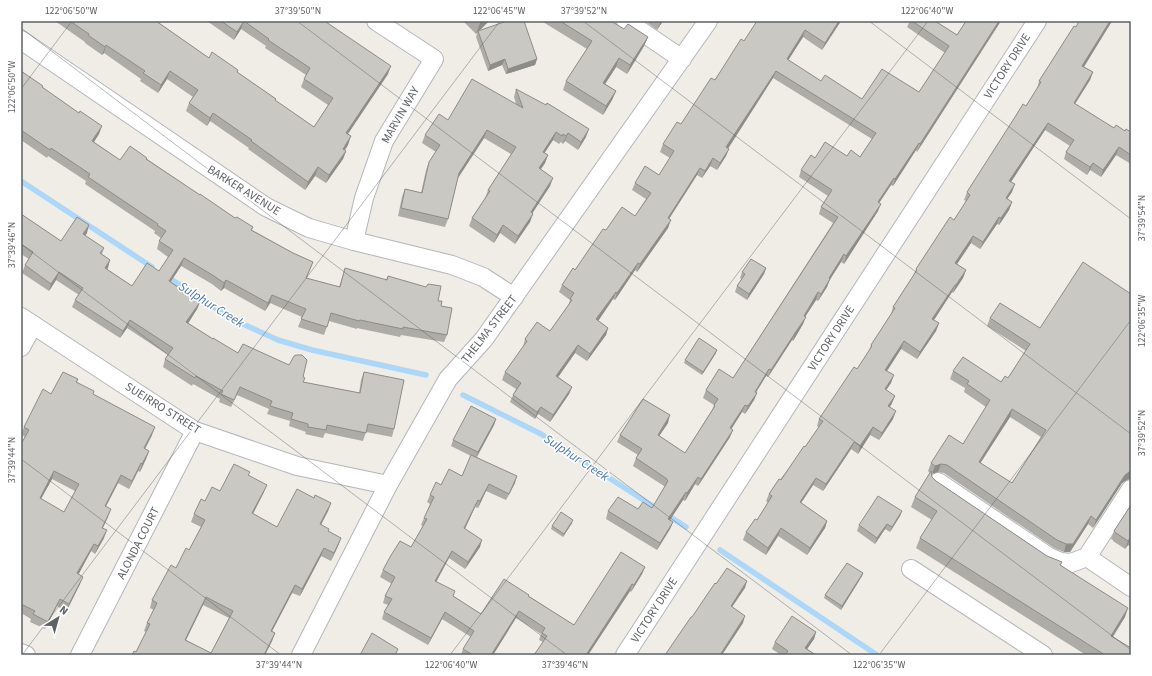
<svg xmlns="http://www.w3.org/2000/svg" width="1152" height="676" font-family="'Source Sans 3',sans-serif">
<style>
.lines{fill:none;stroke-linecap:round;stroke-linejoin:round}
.stream{stroke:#acd7f8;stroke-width:5.5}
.minor-casing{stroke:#b3b6ba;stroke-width:20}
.minor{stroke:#fff;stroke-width:18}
.wall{fill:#aeaca7;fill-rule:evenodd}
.shaded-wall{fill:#8d8c88}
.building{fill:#cac8c2;stroke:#8d8c88;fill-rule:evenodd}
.ticks{fill:none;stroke:#5e6165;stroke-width:1;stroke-opacity:0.45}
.labels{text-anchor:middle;stroke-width:3;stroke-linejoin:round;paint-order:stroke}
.street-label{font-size:12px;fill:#5e6165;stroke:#fff}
.water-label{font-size:13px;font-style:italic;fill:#4a78aa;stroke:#fff}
.neatline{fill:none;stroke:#5e6165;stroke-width:1.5}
.ticks-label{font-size:10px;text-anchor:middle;fill:#5e6165}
</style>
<rect width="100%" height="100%" fill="#efede6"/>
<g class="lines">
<g class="stream">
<path d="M 21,181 L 152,267"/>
<path d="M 166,276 L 220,311 L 243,324 L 278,340 L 312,350 L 426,375"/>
<path d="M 463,395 L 541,434 L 659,510"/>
<path d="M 666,514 L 686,527"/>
<path d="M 720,550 L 877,655"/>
</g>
<defs>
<g id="minor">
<path d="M 626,21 L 682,59"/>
<path d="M 21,40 L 266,207 L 309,228 L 354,241 L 452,265 L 483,277 L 514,297"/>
<path d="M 354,241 L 364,198 L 384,141 L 434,59 L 376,21"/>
<path d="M 21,317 L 195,431 L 297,466 L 388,485"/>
<path d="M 21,347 L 33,325"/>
<path d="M 938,482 L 1049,557 L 1061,562 L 1071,563 L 1087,557 L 1131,489"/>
<path d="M 1087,557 L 1131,587"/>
<path d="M 911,569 L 1043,655"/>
<path d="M 21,653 L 26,655"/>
<path d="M 80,655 L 195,431"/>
<path d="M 301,655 L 388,485 L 448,379 L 484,339 L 708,21"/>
<path d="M 625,655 L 1037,21"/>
</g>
</defs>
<use href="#minor" class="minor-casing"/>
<use href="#minor" class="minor"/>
</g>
<g class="wall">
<path d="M 55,21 L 156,21 L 209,58 L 238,70 L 237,72 L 276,99 L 275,101 L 314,127 L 328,105 L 301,87 L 304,79 L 306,75 L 265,48 L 266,46 L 241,29 L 234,40 L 207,21 L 326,21 L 327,23 L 388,74 L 348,134 L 348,145 L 345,150 L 346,151 L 343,159 L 326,183 L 315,176 L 305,190 L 248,149 L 249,148 L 210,121 L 207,126 L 186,111 L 189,103 L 193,97 L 167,79 L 158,93 L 140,81 L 141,79 L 104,53 L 102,55 L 85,43 L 85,42 Z"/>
<path d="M 463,21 L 489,21 L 476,34 Z"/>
<path d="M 544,21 L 611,21 L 624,29 L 648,37 L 644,46 L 627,74 L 616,67 L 605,84 L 616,91 L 612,100 L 603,115 L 563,90 L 566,81 L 587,49 L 543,22 Z"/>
<path d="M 645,21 L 663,21 L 657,30 Z"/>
<path d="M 841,21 L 822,50 L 803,37 L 788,60 L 821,81 L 862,99 L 919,92 L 945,53 L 907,27 L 910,21 L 935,21 L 957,35 L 966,21 L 917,152 L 916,150 L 893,186 L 891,185 L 879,203 L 878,211 L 844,264 L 841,262 L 830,279 L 827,287 L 818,301 L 816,300 L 805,317 L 803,324 L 793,341 L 792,340 L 768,377 L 766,376 L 756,392 L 757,393 L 754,400 L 745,414 L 742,412 L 731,429 L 730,437 L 698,486 L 695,484 L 685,501 L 683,500 L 670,520 L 673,522 L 670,529 L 657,550 L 606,519 L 608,511 L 652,508 L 664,488 L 664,486 L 633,466 L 636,458 L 638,455 L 617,442 L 620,435 L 668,423 L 659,436 L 685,453 L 712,410 L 714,405 L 703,398 L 706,390 L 733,378 L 833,223 L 819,214 L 821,207 L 828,196 L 799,177 L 801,170 L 815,158 L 847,156 L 860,157 L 872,139 L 773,78 L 728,148 L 726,156 L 717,170 L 710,166 L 702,178 L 697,175 L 669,219 L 668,228 L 637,272 L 635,270 L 615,300 L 613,299 L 598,321 L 608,328 L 606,335 L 587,361 L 575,353 L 558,377 L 572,387 L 569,394 L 550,422 L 538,414 L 535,419 L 510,402 L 513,395 L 516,389 L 502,380 L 505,372 L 523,347 L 525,339 L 550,331 L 568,306 L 570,300 L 559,292 L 562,285 L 575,270 L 606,230 L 635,216 L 646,199 L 632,190 L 635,183 L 659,175 L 670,158 L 660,152 L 663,144 L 681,124 L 744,41 Z"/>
<path d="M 1112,21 L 1084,67 L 1093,72 L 1090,80 L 1075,104 L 1114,128 L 1131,132 L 1131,164 L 1116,155 L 1101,177 L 1090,170 L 1087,175 L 1064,159 L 1066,152 L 1070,146 L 1045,130 L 1011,182 L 1012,192 L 1007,199 L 1012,202 L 1009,210 L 999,225 L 997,224 L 980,249 L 971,243 L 957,264 L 966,270 L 963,278 L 953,293 L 952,292 L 934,320 L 939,323 L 936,331 L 917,359 L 901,349 L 887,371 L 891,383 L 886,390 L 895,396 L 892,403 L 890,407 L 893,419 L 879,440 L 870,435 L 858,454 L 851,449 L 823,491 L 813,485 L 801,503 L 827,521 L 825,528 L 807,555 L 778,536 L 766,555 L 743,540 L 746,532 L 757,520 L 768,503 L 766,501 L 769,494 L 805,447 L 819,427 L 817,426 L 819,419 L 857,369 L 868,353 L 871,345 L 891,314 L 893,307 L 913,276 L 916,269 L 954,220 L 966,201 L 964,200 L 967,192 L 1026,106 L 1037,89 L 1039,81 L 1076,27 Z"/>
<path d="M 478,31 L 537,59 L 535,65 L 506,74 L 502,65 L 488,71 L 476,37 Z"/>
<path d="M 21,71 L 42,87 L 99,134 L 94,142 L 120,160 L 147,158 L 147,159 L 200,195 L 235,218 L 253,227 L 252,230 L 293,253 L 313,262 L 307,278 L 339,287 L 345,268 L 386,280 L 388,276 L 438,301 L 441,306 L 447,335 L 444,342 L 401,335 L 400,337 L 357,328 L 357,329 L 329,321 L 324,335 L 298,327 L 302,317 L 270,303 L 265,311 L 224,288 L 221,291 L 212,284 L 181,266 L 170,282 L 200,302 L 197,309 L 188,323 L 213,339 L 238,353 L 303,377 L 303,382 L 359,393 L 361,380 L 364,372 L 394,429 L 392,437 L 366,432 L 363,441 L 325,433 L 323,438 L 305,434 L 306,432 L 289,426 L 290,421 L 267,414 L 269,409 L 237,395 L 231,407 L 219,402 L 220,399 L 193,384 L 192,386 L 163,367 L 165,359 L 168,355 L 127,328 L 120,338 L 72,307 L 75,300 L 79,295 L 56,280 L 49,291 L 22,273 L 25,265 L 29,259 L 21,254 L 21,214 L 61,241 L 87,233 L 85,236 L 104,248 L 102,254 L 110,260 L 107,269 L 132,286 L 159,271 L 168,257 L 157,249 L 159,241 L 161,238 L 154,233 L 155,231 L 85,184 L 86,181 L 48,156 L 47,158 L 21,140 Z"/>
<path d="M 516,89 L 586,137 L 578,150 L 565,141 L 563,144 L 561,142 L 559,144 L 553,140 L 544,153 L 548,155 L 545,163 L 541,169 L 550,186 L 532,213 L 530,222 L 515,244 L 500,233 L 494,243 L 469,226 L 472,218 L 485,198 L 488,190 L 511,154 L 484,138 L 458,178 L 448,219 L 445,227 L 398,216 L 402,197 L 405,189 L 421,193 L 426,170 L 429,162 L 436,152 L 422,143 L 425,135 L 448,120 L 516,104 L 514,97 Z"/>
<path d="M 766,268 L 764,274 L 747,300 L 735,292 L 737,286 L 742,279 L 740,278 L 742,272 Z"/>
<path d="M 990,318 L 1040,328 L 1127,480 L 1122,483 L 1093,528 L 1088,524 L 1070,552 L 1064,552 L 1054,548 L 944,473 L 938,472 L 931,473 L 932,477 L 936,481 L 1047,556 L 1062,562 L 1061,565 L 1125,617 L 1113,637 L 1131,655 L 1086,655 L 916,548 L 920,538 L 932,520 L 911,507 L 915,497 L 930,473 L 928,471 L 931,463 L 963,444 L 986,407 L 964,392 L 965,388 L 950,379 L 953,371 L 1001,382 L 1008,378 L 1026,351 L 987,326 ZM 1010,417 L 1041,437 L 1012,483 L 980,463 Z"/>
<path d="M 716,353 L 702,375 L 684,363 L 685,360 Z"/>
<path d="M 78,379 L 77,382 L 93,394 L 152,435 L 145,449 L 149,451 L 146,459 L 140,472 L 138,471 L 129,489 L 118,483 L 106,506 L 108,517 L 103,528 L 104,538 L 95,554 L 91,551 L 78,574 L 80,584 L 66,612 L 57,606 L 45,629 L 30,622 L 31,619 L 21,613 L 21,444 L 25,437 L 21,434 L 24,427 L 51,394 ZM 52,479 L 75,491 L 64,512 L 41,499 Z"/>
<path d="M 496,419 L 494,425 L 477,457 L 515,483 L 506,500 L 486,491 L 478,508 L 475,507 L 465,529 L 480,547 L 465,569 L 449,558 L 436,581 L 453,596 L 481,614 L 529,596 L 574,625 L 645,567 L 642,574 L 631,592 L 630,591 L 588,655 L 543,642 L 539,640 L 541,634 L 516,618 L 493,655 L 461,655 L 463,649 L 471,637 L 442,619 L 428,645 L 382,619 L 384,612 L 388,605 L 383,603 L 385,596 L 392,584 L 380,577 L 383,570 L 411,547 L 423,526 L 421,525 L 430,504 L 427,502 L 430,495 L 441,485 L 462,476 L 471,456 L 451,446 L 453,440 Z"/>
<path d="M 249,475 L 264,492 L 253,514 L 277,527 L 314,498 L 331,503 L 328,511 L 321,525 L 328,531 L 341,538 L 338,546 L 331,561 L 321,556 L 300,596 L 292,593 L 272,631 L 275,633 L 272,641 L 265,655 L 136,652 L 146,632 L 144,631 L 147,623 L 154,610 L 150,608 L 152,600 L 189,550 L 201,527 L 191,522 L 194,514 L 205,501 L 220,491 ZM 203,605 L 229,618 L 211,653 L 186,640 Z"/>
<path d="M 1131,505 L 1131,547 L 1128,545 L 1125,549 L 1113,541 L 1113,540 L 1111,539 L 1114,531 Z"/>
<path d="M 902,511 L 900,516 L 890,532 L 885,529 L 875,544 L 857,531 L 859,525 Z"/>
<path d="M 572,523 L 563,537 L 551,529 L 552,526 Z"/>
<path d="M 863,573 L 862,576 L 841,610 L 824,598 L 825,595 Z"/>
<path d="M 816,632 L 814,639 L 807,649 L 816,655 L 781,655 L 772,649 L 775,642 Z"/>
</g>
<g class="shaded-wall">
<path d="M 244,21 L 241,29 L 234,40 L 237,32 Z"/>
<path d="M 482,21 L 489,21 L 476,34 L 480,23 Z"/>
<path d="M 661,21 L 663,21 L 657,30 Z"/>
<path d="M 839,21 L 841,21 L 822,50 L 825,43 Z"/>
<path d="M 999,21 L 1001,21 L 917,152 L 920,144 Z"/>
<path d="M 1110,21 L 1112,21 L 1080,73 L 1082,66 Z"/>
<path d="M 805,30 L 803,37 L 784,67 L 787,59 Z"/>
<path d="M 648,37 L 644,46 L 627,74 L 630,65 Z"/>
<path d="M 106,45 L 104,53 L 102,55 L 105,47 Z"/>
<path d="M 619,58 L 616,67 L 600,92 L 603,83 Z"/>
<path d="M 505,59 L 502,65 L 488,71 L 490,65 Z"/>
<path d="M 537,59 L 535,65 L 506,74 L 508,69 Z"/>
<path d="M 391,66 L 388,74 L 343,141 L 346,133 Z"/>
<path d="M 170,71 L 167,79 L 158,93 L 161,85 Z"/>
<path d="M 776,71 L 773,78 L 724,155 L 726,147 Z"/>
<path d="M 1093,72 L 1090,80 L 1071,110 L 1074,103 Z"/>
<path d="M 616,91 L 612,100 L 603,115 L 606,106 Z"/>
<path d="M 213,113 L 210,121 L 207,126 L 210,118 Z"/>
<path d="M 1048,123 L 1045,130 L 1007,188 L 1009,181 Z"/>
<path d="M 102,126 L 99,134 L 89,149 L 92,141 Z"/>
<path d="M 589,129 L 586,137 L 578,150 L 581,142 Z"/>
<path d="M 487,130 L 484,138 L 456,181 L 459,173 Z"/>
<path d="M 556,132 L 553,140 L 540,160 L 543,152 Z"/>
<path d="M 568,133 L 565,141 L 563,144 L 566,136 Z"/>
<path d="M 351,136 L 348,145 L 340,157 L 343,149 Z"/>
<path d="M 919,143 L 916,150 L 893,186 L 895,179 Z"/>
<path d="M 1119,147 L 1116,155 L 1101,177 L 1103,170 Z"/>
<path d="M 729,149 L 726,156 L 717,170 L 720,163 Z"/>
<path d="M 346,151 L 343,159 L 326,183 L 329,175 Z"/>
<path d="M 548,155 L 545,163 L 536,176 L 539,168 Z"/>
<path d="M 713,158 L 710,166 L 702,178 L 705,171 Z"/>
<path d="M 1093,163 L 1090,170 L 1087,175 L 1090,167 Z"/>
<path d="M 318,167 L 315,176 L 305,190 L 308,182 Z"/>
<path d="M 700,168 L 697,175 L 665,225 L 668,218 Z"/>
<path d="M 553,178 L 550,186 L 528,220 L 531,212 Z"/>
<path d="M 894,178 L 891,185 L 875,209 L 878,202 Z"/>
<path d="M 1015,184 L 1012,192 L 1003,205 L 1006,198 Z"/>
<path d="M 1012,202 L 1009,210 L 999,225 L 1001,218 Z"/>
<path d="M 881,204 L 878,211 L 844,264 L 846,256 Z"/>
<path d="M 533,214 L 530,222 L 515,244 L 518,236 Z"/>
<path d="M 999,217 L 997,224 L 980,249 L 983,242 Z"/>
<path d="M 671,220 L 668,228 L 637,272 L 640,264 Z"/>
<path d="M 89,225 L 87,233 L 80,242 L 83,234 Z"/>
<path d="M 503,225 L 500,233 L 494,243 L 497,235 Z"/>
<path d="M 973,236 L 971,243 L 953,270 L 955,263 Z"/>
<path d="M 844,254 L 841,262 L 826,286 L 829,278 Z"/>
<path d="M 184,258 L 181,266 L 166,289 L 169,281 Z"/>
<path d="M 110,260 L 108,268 L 102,276 L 105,268 Z"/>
<path d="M 638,263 L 635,270 L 615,300 L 617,293 Z"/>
<path d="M 766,268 L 764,274 L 747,300 L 749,294 Z"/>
<path d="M 966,270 L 963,278 L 953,293 L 956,285 Z"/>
<path d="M 59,272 L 56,280 L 49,291 L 51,284 Z"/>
<path d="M 830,279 L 827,287 L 818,301 L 821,294 Z"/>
<path d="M 226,280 L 224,288 L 221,291 L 224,283 Z"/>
<path d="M 955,285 L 952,292 L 930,326 L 932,319 Z"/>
<path d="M 616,292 L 613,299 L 594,327 L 596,319 Z"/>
<path d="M 818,292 L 816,300 L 801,323 L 804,316 Z"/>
<path d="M 272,295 L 270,303 L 265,311 L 268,303 Z"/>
<path d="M 200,302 L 197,309 L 184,330 L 186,322 Z"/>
<path d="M 806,317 L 803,324 L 793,341 L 795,333 Z"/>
<path d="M 130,320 L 127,328 L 120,338 L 123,331 Z"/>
<path d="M 939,323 L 936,331 L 917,359 L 920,352 Z"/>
<path d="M 608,328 L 606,335 L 587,361 L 590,354 Z"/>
<path d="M 795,333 L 792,340 L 768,377 L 771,370 Z"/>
<path d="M 904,341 L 901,349 L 883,377 L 885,370 Z"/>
<path d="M 578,345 L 575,353 L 554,383 L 556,376 Z"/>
<path d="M 717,350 L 716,353 L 702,375 L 703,372 Z"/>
<path d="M 769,369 L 766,376 L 752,399 L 755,392 Z"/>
<path d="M 894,375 L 891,383 L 882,396 L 885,389 Z"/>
<path d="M 572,387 L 569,394 L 550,422 L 553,415 Z"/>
<path d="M 757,393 L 754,400 L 745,414 L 748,406 Z"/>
<path d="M 895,396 L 892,403 L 885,414 L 888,406 Z"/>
<path d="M 745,405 L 742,412 L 727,436 L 730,428 Z"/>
<path d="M 541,407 L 538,414 L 535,419 L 537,412 Z"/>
<path d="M 1012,409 L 1010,417 L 976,470 L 979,462 Z"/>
<path d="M 896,411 L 893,419 L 879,440 L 882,433 Z"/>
<path d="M 670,415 L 668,423 L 655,442 L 658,435 Z"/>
<path d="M 496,419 L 494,425 L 476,458 L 478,452 Z"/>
<path d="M 155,427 L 152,435 L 141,456 L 144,448 Z"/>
<path d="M 873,427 L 870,435 L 858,454 L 860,446 Z"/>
<path d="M 733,430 L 730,437 L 698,486 L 701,479 Z"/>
<path d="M 854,442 L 851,449 L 823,491 L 826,484 Z"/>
<path d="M 149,451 L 146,459 L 140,472 L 142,464 Z"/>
<path d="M 141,463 L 138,471 L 129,489 L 132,481 Z"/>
<path d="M 941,464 L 938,472 L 932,474 L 935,466 Z"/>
<path d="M 54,471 L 52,479 L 37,506 L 40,498 Z"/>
<path d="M 1131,471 L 1131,479 L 1127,480 L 1122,483 L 1093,528 L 1096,520 L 1125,475 L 1129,472 Z"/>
<path d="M 121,475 L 118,483 L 102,514 L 105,506 Z"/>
<path d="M 517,476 L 515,483 L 506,500 L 509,494 Z"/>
<path d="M 698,477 L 695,484 L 685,501 L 687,493 Z"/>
<path d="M 816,478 L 813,485 L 797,509 L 800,502 Z"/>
<path d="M 489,484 L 486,491 L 478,508 L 480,501 Z"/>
<path d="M 267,485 L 264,492 L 249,521 L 252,513 Z"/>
<path d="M 686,492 L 683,500 L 666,526 L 668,519 Z"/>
<path d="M 478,500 L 475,507 L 462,535 L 464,528 Z"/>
<path d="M 331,503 L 328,511 L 317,532 L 320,524 Z"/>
<path d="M 111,509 L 108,517 L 99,535 L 102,528 Z"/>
<path d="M 902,511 L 900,516 L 890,532 L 892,527 Z"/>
<path d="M 1091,516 L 1088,524 L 1070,552 L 1064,552 L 1066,544 Z"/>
<path d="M 573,520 L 572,523 L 563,537 L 564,534 Z"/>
<path d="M 827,521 L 825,528 L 807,555 L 810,548 Z"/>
<path d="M 673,522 L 670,529 L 657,550 L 660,543 Z"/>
<path d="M 887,524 L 885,529 L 875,544 L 877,538 Z"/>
<path d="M 781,528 L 778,536 L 766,555 L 768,548 Z"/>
<path d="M 107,530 L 104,538 L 95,554 L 98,546 Z"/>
<path d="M 1131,537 L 1128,545 L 1125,549 L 1128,541 Z"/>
<path d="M 341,538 L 338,546 L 331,561 L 334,553 Z"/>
<path d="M 482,540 L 480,547 L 465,569 L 468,562 Z"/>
<path d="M 94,544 L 91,551 L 75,581 L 77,573 Z"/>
<path d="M 324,548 L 321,556 L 300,596 L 302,589 Z"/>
<path d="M 452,551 L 449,558 L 433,588 L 435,581 Z"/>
<path d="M 645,567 L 642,574 L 631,592 L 634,585 Z"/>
<path d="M 863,573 L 862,576 L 841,610 L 842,606 Z"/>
<path d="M 83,577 L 80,584 L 66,612 L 69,604 Z"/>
<path d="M 747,581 L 745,588 L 728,613 L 731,606 Z"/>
<path d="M 632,584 L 630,591 L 588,655 L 586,655 Z"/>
<path d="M 295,585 L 292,593 L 268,639 L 271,631 Z"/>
<path d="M 206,597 L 203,605 L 182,648 L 185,640 Z"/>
<path d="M 60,599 L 57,606 L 45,629 L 48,622 Z"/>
<path d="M 1128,608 L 1125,617 L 1107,645 L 1111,636 Z"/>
<path d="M 519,611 L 516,618 L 493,655 L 491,655 Z"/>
<path d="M 445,612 L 442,619 L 428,645 L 431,638 Z"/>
<path d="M 745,616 L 743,623 L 722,655 L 720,655 Z"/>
<path d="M 816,632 L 814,639 L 803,655 L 805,648 Z"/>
<path d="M 275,633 L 272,641 L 265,655 L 264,655 Z"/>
</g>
<g class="building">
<path d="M 70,21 L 156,21 L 209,58 L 212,52 L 238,70 L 237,72 L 276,99 L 275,100 L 314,127 L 333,98 L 304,79 L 310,68 L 268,40 L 269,39 L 244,21 L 237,32 L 221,21 L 326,21 L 327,22 L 326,22 L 391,66 L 346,133 L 351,136 L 343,149 L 346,151 L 329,175 L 318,167 L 308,182 L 251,141 L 252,140 L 213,113 L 210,118 L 189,103 L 198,90 L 170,71 L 161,85 L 143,73 L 145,71 L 106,45 L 105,47 L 88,35 L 89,34 Z"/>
<path d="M 507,21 L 524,21 L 537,59 L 508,69 L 505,59 L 490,65 L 478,31 Z"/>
<path d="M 560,21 L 611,21 L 624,29 L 628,24 L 648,37 L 630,65 L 619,58 L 603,83 L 616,91 L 606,106 L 566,81 L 592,41 Z"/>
<path d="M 757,21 L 839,21 L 825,43 L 805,30 L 787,59 L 821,81 L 825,75 L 862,99 L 882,69 L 919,92 L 949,46 L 912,21 L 935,21 L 957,35 L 966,21 L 999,21 L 920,144 L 919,143 L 895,179 L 894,178 L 878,202 L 881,204 L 846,256 L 844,254 L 829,278 L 830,279 L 821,294 L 818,292 L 804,316 L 806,317 L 795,333 L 771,370 L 769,369 L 755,392 L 757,393 L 748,406 L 745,405 L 730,428 L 733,430 L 701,479 L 698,477 L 687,493 L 686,492 L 668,519 L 673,522 L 660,543 L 608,511 L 618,497 L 638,509 L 643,502 L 652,508 L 668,481 L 667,480 L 667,479 L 636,458 L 642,449 L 620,435 L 643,399 L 670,415 L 658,435 L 685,453 L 715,406 L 714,405 L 718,399 L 706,390 L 719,369 L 733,378 L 838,217 L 821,207 L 832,190 L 801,170 L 811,155 L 815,158 L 825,142 L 847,156 L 851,150 L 860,157 L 876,133 L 776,71 L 726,147 L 729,149 L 720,163 L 713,158 L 705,171 L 700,168 L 668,218 L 671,220 L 640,264 L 638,263 L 617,293 L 616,292 L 596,319 L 608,328 L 590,354 L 578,345 L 556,376 L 572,387 L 553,415 L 541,407 L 537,412 L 513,395 L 521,383 L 505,372 L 527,341 L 525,339 L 537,322 L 550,331 L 572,300 L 570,299 L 574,293 L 562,285 L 573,268 L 575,270 L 603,229 L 606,230 L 622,207 L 635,216 L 651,193 L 635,183 L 645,166 L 659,175 L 674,151 L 663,144 L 677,122 L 681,124 L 711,78 L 715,80 L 741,39 L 744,41 Z"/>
<path d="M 1079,21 L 1110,21 L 1082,66 L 1093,72 L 1074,103 L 1114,128 L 1116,125 L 1125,131 L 1126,129 L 1131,132 L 1131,155 L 1119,147 L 1103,170 L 1093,163 L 1090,167 L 1066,152 L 1074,140 L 1048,123 L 1009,181 L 1015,184 L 1006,198 L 1012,202 L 1001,218 L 999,217 L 983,242 L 973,236 L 955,263 L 966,270 L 956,285 L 955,285 L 932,319 L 939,323 L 920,352 L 904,341 L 885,370 L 894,375 L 885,389 L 895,396 L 888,406 L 896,411 L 882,433 L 873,427 L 860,446 L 854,442 L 826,484 L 816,478 L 800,502 L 827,521 L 810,548 L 781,528 L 768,548 L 746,532 L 755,519 L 757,520 L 772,496 L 769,494 L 779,479 L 781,480 L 804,446 L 805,447 L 823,421 L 819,419 L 854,367 L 857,369 L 872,346 L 871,345 L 895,308 L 893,307 L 917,270 L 916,269 L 950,217 L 954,220 L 970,195 L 967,192 L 1015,117 L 1023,104 L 1026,106 L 1041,82 L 1039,81 L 1074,26 L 1076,27 Z"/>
<path d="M 21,71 L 43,86 L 42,87 L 79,113 L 80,111 L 102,126 L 92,141 L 120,160 L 130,146 L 147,158 L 146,159 L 200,195 L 200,194 L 235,218 L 237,217 L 253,227 L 251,230 L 293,253 L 313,262 L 306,278 L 340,287 L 345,268 L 387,280 L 388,276 L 426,287 L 428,284 L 441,286 L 438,301 L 442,301 L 441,306 L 452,308 L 447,335 L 403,327 L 403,329 L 360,320 L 359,321 L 331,313 L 327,327 L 301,319 L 306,309 L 272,295 L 268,303 L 226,280 L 224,283 L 214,276 L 184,258 L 169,281 L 200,302 L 186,322 L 213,339 L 213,338 L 238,353 L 243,344 L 289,365 L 294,356 L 296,355 L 302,355 L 307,360 L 303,377 L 305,378 L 303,382 L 360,393 L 364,372 L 404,380 L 394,429 L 368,424 L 366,433 L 327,425 L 326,430 L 308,427 L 308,424 L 291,419 L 293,413 L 270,406 L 272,401 L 240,387 L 234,400 L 221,394 L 223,391 L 196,376 L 195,378 L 165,359 L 173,348 L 130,320 L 123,331 L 75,300 L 83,288 L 59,272 L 51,284 L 25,265 L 33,252 L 21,244 L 21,214 L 61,241 L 77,217 L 89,225 L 83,234 L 104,248 L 100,253 L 110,260 L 105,268 L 132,286 L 147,263 L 159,271 L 173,250 L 159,241 L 166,231 L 157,225 L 158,224 L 88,177 L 90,174 L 51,148 L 50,150 L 21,130 Z"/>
<path d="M 472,79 L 523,108 L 516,89 L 546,105 L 547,103 L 589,129 L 581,142 L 568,133 L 566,136 L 563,134 L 562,136 L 556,132 L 543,152 L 548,155 L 539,168 L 553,178 L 531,212 L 533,214 L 518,236 L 503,225 L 497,235 L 472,218 L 490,191 L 488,190 L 516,147 L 487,130 L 459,173 L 448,219 L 401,208 L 405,189 L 422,193 L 429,162 L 440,145 L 425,135 L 439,114 L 448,120 Z"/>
<path d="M 751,259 L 766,268 L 749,294 L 737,286 L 745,274 L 742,272 Z"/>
<path d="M 1083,262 L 1131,294 L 1131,471 L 1129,472 L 1125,475 L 1096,520 L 1091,516 L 1073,544 L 1066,544 L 1057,540 L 947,465 L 941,464 L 935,466 L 931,463 L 949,435 L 963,444 L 990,400 L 967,384 L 969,381 L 953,371 L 963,357 L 1001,382 L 1005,376 L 1008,378 L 1030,344 L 990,318 L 1000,303 L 1040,328 ZM 1012,409 L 1046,430 L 1012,483 L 979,462 Z"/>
<path d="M 699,338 L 717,350 L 703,372 L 685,360 Z"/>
<path d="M 63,372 L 78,379 L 76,382 L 94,391 L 93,394 L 155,427 L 144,448 L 149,451 L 142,464 L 141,463 L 132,481 L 121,475 L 105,506 L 111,509 L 102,528 L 107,530 L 98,546 L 94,544 L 77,573 L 83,577 L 69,604 L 60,599 L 48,622 L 33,614 L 35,611 L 21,604 L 21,444 L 29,430 L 24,427 L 43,389 L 51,394 ZM 54,471 L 79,484 L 64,512 L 40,498 Z"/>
<path d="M 471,406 L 496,419 L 478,452 L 453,440 Z"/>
<path d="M 471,455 L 517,476 L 509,494 L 489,484 L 480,501 L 478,500 L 464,528 L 482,540 L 468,562 L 452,551 L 435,581 L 455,591 L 453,596 L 481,614 L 504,579 L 529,595 L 528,596 L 574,625 L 621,552 L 645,567 L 634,585 L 632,584 L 586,655 L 534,655 L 547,636 L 542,633 L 545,628 L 519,611 L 491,655 L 473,655 L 463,649 L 474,631 L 445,612 L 431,638 L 384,612 L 392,599 L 385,596 L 395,577 L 383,570 L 390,557 L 400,541 L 411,547 L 427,519 L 424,518 L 434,497 L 430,495 L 436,482 L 441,485 L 449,469 L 462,476 Z"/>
<path d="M 234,464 L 250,472 L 248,475 L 267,485 L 252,513 L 277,527 L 297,489 L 314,498 L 315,495 L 331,503 L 320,524 L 329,529 L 328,531 L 341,538 L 334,553 L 324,548 L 302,589 L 295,585 L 271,631 L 275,633 L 264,655 L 132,655 L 134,651 L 136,652 L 150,624 L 147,623 L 157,603 L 152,600 L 171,565 L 176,568 L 186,548 L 189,550 L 205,520 L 194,514 L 201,499 L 205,501 L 212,487 L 220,491 ZM 206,597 L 233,611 L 211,653 L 185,640 Z"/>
<path d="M 931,471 L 932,477 L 936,481 L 1047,556 L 1062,562 L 1060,565 L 1128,608 L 1111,636 L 1131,648 L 1131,655 L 1105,655 L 920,538 L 937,511 L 915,497 Z"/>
<path d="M 878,496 L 902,511 L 892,527 L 887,524 L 877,538 L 859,525 Z"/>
<path d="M 1131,505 L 1131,537 L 1128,541 L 1116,533 L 1114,531 Z"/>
<path d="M 561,512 L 573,520 L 564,534 L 552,526 Z"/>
<path d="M 847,563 L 863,573 L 842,606 L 825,595 Z"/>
<path d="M 727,568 L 747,581 L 731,606 L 745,616 L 720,655 L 665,655 L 691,617 L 692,617 L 715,583 L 716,584 Z"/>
<path d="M 792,616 L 816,632 L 805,648 L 816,655 L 785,655 L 788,651 L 775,642 Z"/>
<path d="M 372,633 L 398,649 L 395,655 L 360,655 Z"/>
</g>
<path class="ticks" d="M 297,21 L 1131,650M 583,21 L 1131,434M 869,21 L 1131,219M 21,28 L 852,655M 21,89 L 72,21M 21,244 L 567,655M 21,459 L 281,655M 22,655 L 500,21M 450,655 L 928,21M 879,655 L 1131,320"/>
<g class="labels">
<g class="street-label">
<text transform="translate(1007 66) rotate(-57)" y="4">VICTORY DRIVE</text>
<text transform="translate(400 115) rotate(-60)" y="4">MARVIN WAY</text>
<text transform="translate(244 190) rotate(32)" y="4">BARKER AVENUE</text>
<text transform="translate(489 329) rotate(-52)" y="4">THELMA STREET</text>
<text transform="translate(831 338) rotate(-57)" y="4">VICTORY DRIVE</text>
<text transform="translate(163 408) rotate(32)" y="4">SUEIRRO STREET</text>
<text transform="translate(138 543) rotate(-63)" y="4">ALONDA COURT</text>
<text transform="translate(654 610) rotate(-57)" y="4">VICTORY DRIVE</text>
</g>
<g class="water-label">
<text transform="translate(212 304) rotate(32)" y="5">Sulphur Creek</text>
<text transform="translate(577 457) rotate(33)" y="5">Sulphur Creek</text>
</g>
</g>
<rect width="1152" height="676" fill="none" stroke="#ffffff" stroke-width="44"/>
<g transform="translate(58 618) rotate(37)" stroke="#ffffff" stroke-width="3" paint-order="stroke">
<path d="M0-3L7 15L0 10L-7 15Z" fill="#5e6165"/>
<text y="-6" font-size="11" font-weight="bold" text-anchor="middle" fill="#5e6165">N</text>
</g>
<rect x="22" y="22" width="1108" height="632" class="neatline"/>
<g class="ticks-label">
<text x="71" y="14">122°06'50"W</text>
<text x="298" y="14">37°39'50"N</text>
<text x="499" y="14">122°06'45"W</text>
<text x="584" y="14">37°39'52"N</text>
<text x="927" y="14">122°06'40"W</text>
<text transform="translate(11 87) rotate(-90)" y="4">122°06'50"W</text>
<text transform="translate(1141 218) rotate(-90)" y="4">37°39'54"N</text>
<text transform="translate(11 245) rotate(-90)" y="4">37°39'46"N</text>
<text transform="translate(1141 321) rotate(-90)" y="4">122°06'35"W</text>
<text transform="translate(1141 433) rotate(-90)" y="4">37°39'52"N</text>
<text transform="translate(11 460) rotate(-90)" y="4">37°39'44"N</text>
<text x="279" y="668">37°39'44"N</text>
<text x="451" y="668">122°06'40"W</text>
<text x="565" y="668">37°39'46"N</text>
<text x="879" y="668">122°06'35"W</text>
</g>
</svg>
